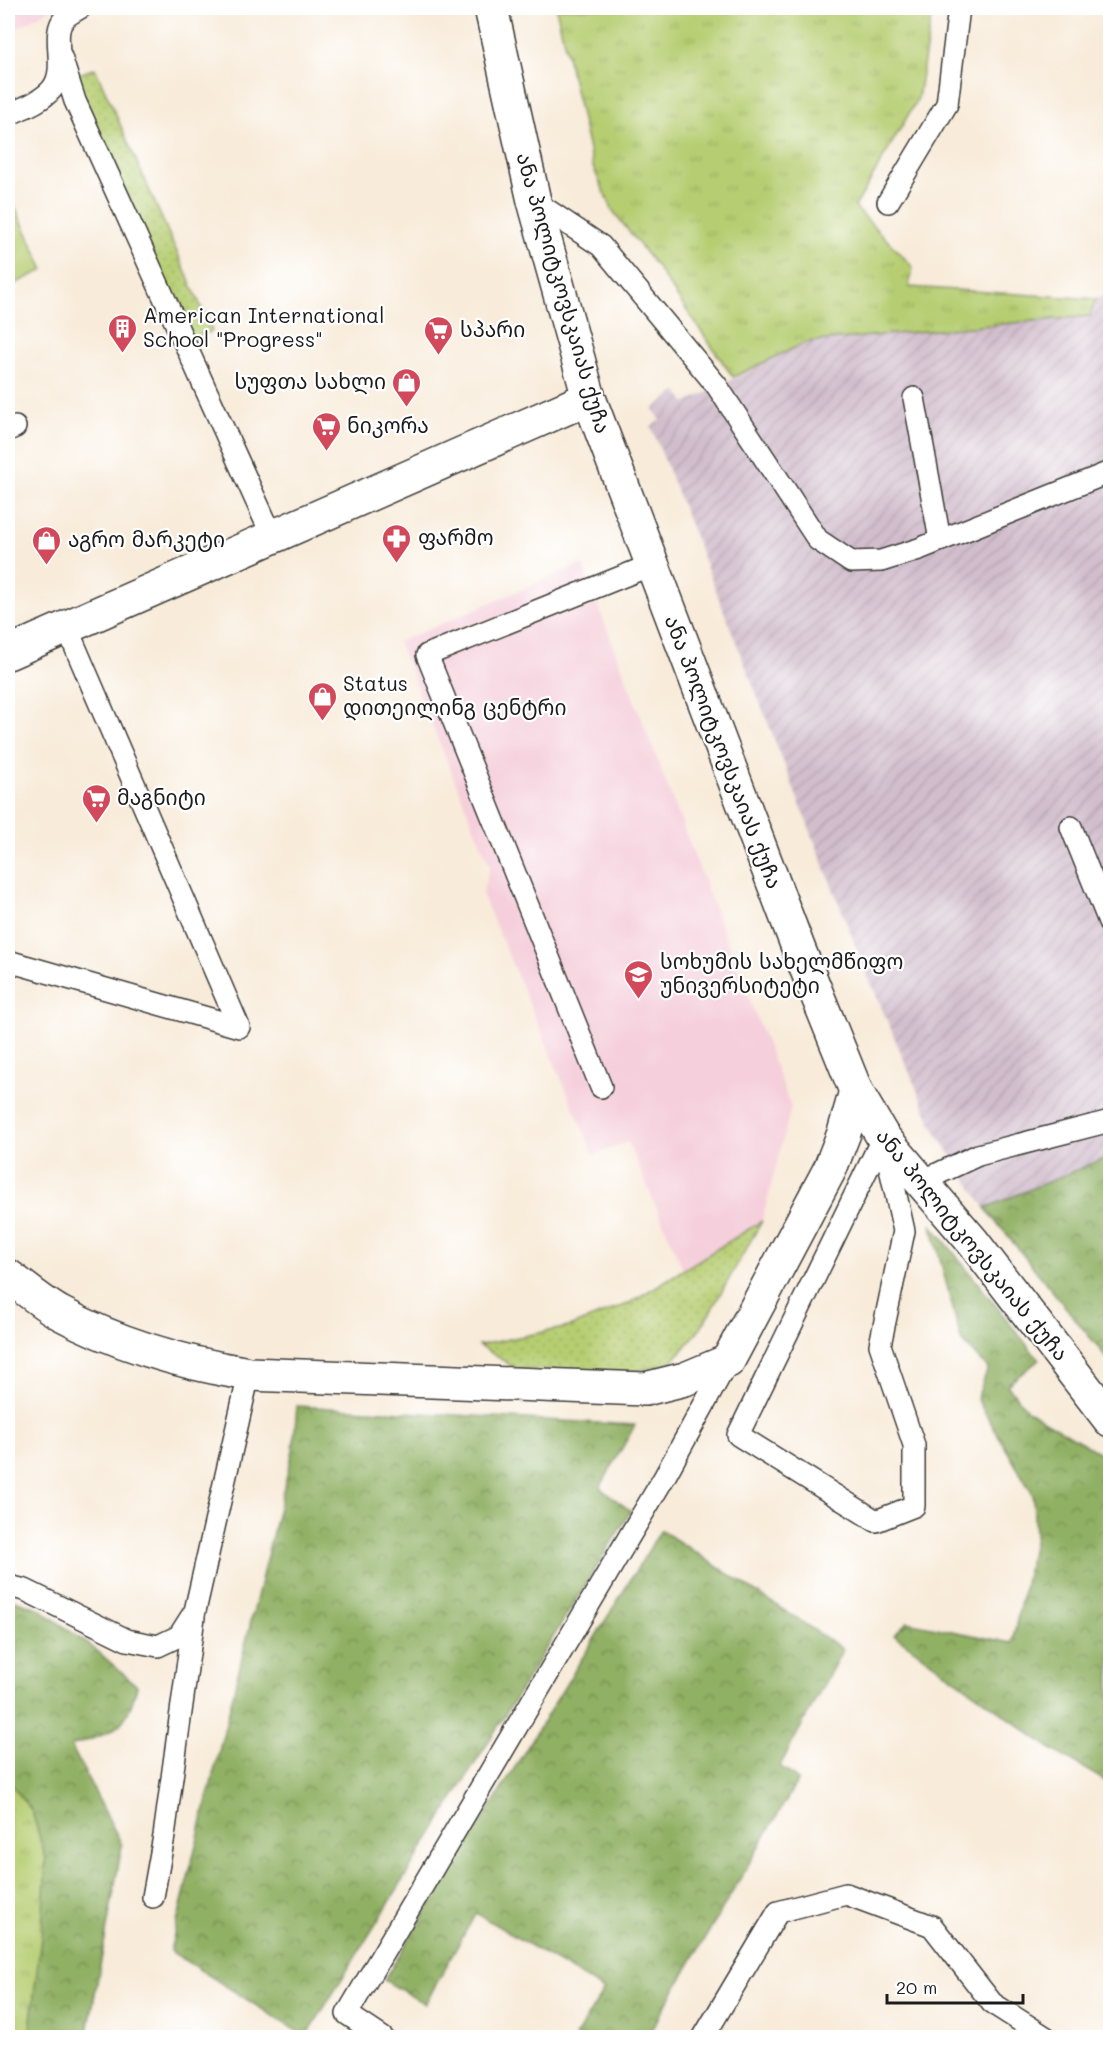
<svg xmlns="http://www.w3.org/2000/svg" width="1118" height="2045" font-family="Mali,'Noto Sans Georgian',sans-serif">
<style>
.built{fill:#f5cfdb}
.industrial{fill:url(#industrial-furrows)}
.grass{fill:url(#grass-tufts);stroke:#697446;stroke-width:1.5}
.forest{fill:url(#forest-crowns);stroke:#566640;stroke-width:1.5}
.park{fill:url(#park-dots);stroke:#697446;stroke-width:1.5}
.pitch{fill:#b6cd71;stroke:#697446;stroke-width:1.5}
.lines{fill:none;stroke-linecap:round;stroke-linejoin:round}
.lane-casing{stroke:#3d3b38;stroke-width:24}
.street-casing{stroke:#3d3b38;stroke-width:36}
.secondary-casing{stroke:#3d3b38;stroke-width:36}
.lane{stroke:#fff;stroke-width:21}
.street{stroke:#fff;stroke-width:33}
.secondary{stroke:#fff;stroke-width:33}
.labels{text-anchor:middle;stroke-width:4.5;stroke-linejoin:round;paint-order:stroke}
.street-label{font-size:21px;fill:#1c1c1c;stroke:#fff}
.poi-label{font-size:21px;fill:#1c1c1c;stroke:#fff;text-anchor:start}
</style>
<defs>
<pattern id="industrial-furrows" width="10" height="10" patternUnits="userSpaceOnUse" patternTransform="scale(1.5)"><rect width="10" height="10" fill="#d1bdcc"/><path d="M-1 1l2-2M0 10L10 0M9 11l2-2" fill="none" stroke="#b3a2af"/></pattern>
<pattern id="grass-tufts" width="24" height="20" patternUnits="userSpaceOnUse" patternTransform="scale(1.5)"><rect width="24" height="20" fill="#b6cd71"/><path d="M3 7l-1-3M5 7V3M7 7l1-3M15 17l-1-3M17 17v-4M19 17l1-3" fill="none" stroke="#9caf61"/></pattern>
<pattern id="forest-crowns" width="20" height="18" patternUnits="userSpaceOnUse" patternTransform="scale(1.5)"><rect width="20" height="18" fill="#90b063"/><path d="M2 6a3 3 0 1 1 6 0M12 15a3 3 0 1 1 6 0" fill="none" stroke="#758e51"/></pattern>
<pattern id="park-dots" width="8" height="8" patternUnits="userSpaceOnUse" patternTransform="scale(1.5)"><rect width="8" height="8" fill="#b6cd71"/><path d="M2 2h.1M6 6h.1" fill="none" stroke="#9caf61" stroke-width="1.8" stroke-linecap="round"/></pattern>
</defs>
<rect width="100%" height="100%" fill="#fff"/>
<filter id="ink" filterUnits="userSpaceOnUse"><feTurbulence type="fractalNoise" baseFrequency=".0167" numOctaves="2"/><feDisplacementMap in="SourceGraphic" scale="12" xChannelSelector="R" yChannelSelector="G"/><feConvolveMatrix kernelMatrix="1 2 1 2 8 2 1 2 1" color-interpolation-filters="sRGB"/></filter>
<filter id="wash" filterUnits="userSpaceOnUse"><feTurbulence type="fractalNoise" baseFrequency=".008" numOctaves="4" result="noise"/><feDisplacementMap in="SourceGraphic" scale="24" xChannelSelector="R" yChannelSelector="G"/><feGaussianBlur stdDeviation="1.35" result="paint"/><feColorMatrix in="noise" values="0 0 0 0 0 0 0 0 0 0 0 0 0 0 0 0 0 1.4 0 .05"/><feComposite in="paint" operator="in"/></filter>
<g filter="url(#wash)">
<rect width="100%" height="100%" fill="#f8ebd9"/>
<g class="built">
<path d="M 8,8 L 52,8 L 8,34 Z"/>
<path d="M 582,564 L 791,1107 L 762,1221 L 684,1271 L 628,1142 L 594,1155 L 482,894 L 490,866 L 398,642 Z"/>
</g>
<path class="industrial" d="M 1110,293 L 1110,1156 L 985,1208 L 933,1127 L 864,967 L 651,426 L 661,420 L 653,409 L 677,391 L 686,403 L 807,342 L 1089,316 L 1096,299 Z"/>
<g class="grass">
<path d="M 556,8 L 877,8 L 931,18 L 918,98 L 855,207 L 913,267 L 909,287 L 1096,299 L 1090,316 L 807,342 L 733,377 L 656,266 L 613,211 L 593,167 Z"/>
<path d="M 8,1598 L 38,1608 L 96,1650 L 137,1686 C 126,1731 112,1732 71,1746 L 122,1845 L 87,2037 L 8,2038 Z"/>
</g>
<g class="forest">
<path d="M 1110,1156 L 1110,1362 L 985,1208 Z"/>
<path d="M 931,1224 L 1039,1360 L 1007,1385 L 1028,1411 L 1110,1459 L 1110,1784 L 1053,1750 L 894,1635 L 907,1622 L 1012,1643 L 1035,1537 L 1033,1495 L 977,1399 L 988,1368 L 961,1340 Z"/>
<path d="M 297,1406 L 635,1425 L 600,1488 L 631,1511 L 306,2037 L 170,1951 L 293,1450 Z"/>
<path d="M 661,1530 L 843,1649 L 780,1766 L 798,1780 L 647,2037 L 575,2037 L 604,1990 L 476,1913 L 425,2004 L 384,1980 Z"/>
<path d="M 8,1598 L 38,1608 L 96,1650 L 137,1686 C 125,1734 113,1730 71,1746 L 122,1845 L 87,2037 L 29,2037 L 42,1929 L 46,1860 L 32,1811 L 8,1780 Z"/>
</g>
<g class="park">
<path d="M 95,68 L 212,331 L 191,340 L 74,76 Z"/>
<path d="M 762,1221 L 701,1328 L 671,1363 L 630,1373 L 516,1369 L 479,1345 L 569,1327 L 628,1304 Z"/>
</g>
<path class="pitch" d="M 8,192 L 44,270 L 8,287 Z"/>
</g>
<g filter="url(#ink)">
<g class="lines">
<defs>
<g id="lane">
<path d="M 61,57 L 75,101 L 273,538"/>
<path d="M 8,115 C 22,108 41,102 52,89 C 69,68 49,34 65,18 C 69,14 75,11 80,8"/>
<path d="M 534,201 L 601,246 L 717,386 L 818,540 L 851,562 L 881,561 L 919,549 L 1110,472"/>
<path d="M 888,202 L 947,104 L 959,8"/>
<path d="M 914,398 L 940,540"/>
<path d="M 8,430 L 15,427"/>
<path d="M 1071,827 L 1110,924"/>
<path d="M 8,961 L 239,1027 L 67,628"/>
<path d="M 601,1087 L 427,655 L 651,565"/>
<path d="M 883,1137 L 904,1231 L 880,1345 L 914,1445 L 914,1506 L 876,1521 L 738,1435 Z"/>
<path d="M 920,1182 L 978,1155 L 1110,1121"/>
<path d="M 8,1586 L 25,1590 L 127,1640 L 158,1646 L 179,1636 L 195,1611 L 249,1374"/>
<path d="M 153,1897 L 164,1836 L 194,1617"/>
<path d="M 383,2038 L 347,2014 L 665,1476 L 728,1361"/>
<path d="M 703,2038 L 778,1912 L 846,1894 L 932,1926 L 992,2003 L 1047,2038"/>
</g>
<g id="street">
<path d="M 8,653 L 589,398"/>
<path d="M 883,1137 L 973,1242 L 1110,1420"/>
<path d="M 8,1276 C 25,1288 42,1303 60,1313 C 119,1345 183,1363 249,1374 L 645,1389 L 685,1379 L 728,1361 L 830,1169 L 844,1133 L 856,1091"/>
</g>
<path id="secondary" d="M 491,8 L 534,201 L 589,398 L 799,950 L 856,1091 L 883,1137"/>
</defs>
<use href="#lane" class="lane-casing"/>
<use href="#street" class="street-casing"/>
<use href="#secondary" class="secondary-casing"/>
<use href="#lane" class="lane"/>
<use href="#street" class="street"/>
<use href="#secondary" class="secondary"/>
</g>
</g>
<defs>
<symbol id="building-pin" viewBox="-11 -11 22 30"><path d="M0 17L-7.5 6A9.5 9.5 0 1 1 7.5 6Z" fill="#d1495b" stroke="#fff"/><path d="M-4-6H4V6H1V3H-1V6H-4ZM-2.5-4.3h1.7v1.8h-1.7ZM.8-4.3h1.7v1.8H.8ZM-2.5-1h1.7V.8h-1.7ZM.8-1h1.7V.8H.8Z" fill="#fff"/></symbol>
<symbol id="supermarket-pin" viewBox="-11 -11 22 30"><path d="M0 17L-7.5 6A9.5 9.5 0 1 1 7.5 6Z" fill="#d1495b" stroke="#fff"/><path d="M-6-5.5h2.5l.6 2H6L4.5 2H-2.5L-4.4-4H-6ZM-1.5 3.2a1.3 1.3 0 1 0 .1 0ZM3 3.2a1.3 1.3 0 1 0 .1 0Z" fill="#fff"/></symbol>
<symbol id="shop-pin" viewBox="-11 -11 22 30"><path d="M0 17L-7.5 6A9.5 9.5 0 1 1 7.5 6Z" fill="#d1495b" stroke="#fff"/><path d="M-5-2.5h2.3a2.7 3.5 0 0 1 5.4 0H5L5.5 6h-11ZM-1.5-2.5h3a1.5 2.3 0 0 0-3 0Z" fill="#fff"/></symbol>
<symbol id="pharmacy-pin" viewBox="-11 -11 22 30"><path d="M0 17L-7.5 6A9.5 9.5 0 1 1 7.5 6Z" fill="#d1495b" stroke="#fff"/><path d="M-2-6h4v4h4v4h-4v4h-4v-4h-4v-4h4Z" fill="#fff"/></symbol>
<symbol id="university-pin" viewBox="-11 -11 22 30"><path d="M0 17L-7.5 6A9.5 9.5 0 1 1 7.5 6Z" fill="#d1495b" stroke="#fff"/><path d="M0-5L7-2L0 1L-7-2ZM-4 1L0 2.5L4 1V4Q0 6-4 4Z" fill="#fff"/></symbol>
</defs>
<g fill-rule="evenodd">
<use href="#building-pin" x="106" y="312" width="33" height="45"/>
<use href="#supermarket-pin" x="422" y="314" width="33" height="45"/>
<use href="#shop-pin" x="390" y="366" width="33" height="45"/>
<use href="#supermarket-pin" x="310" y="410" width="33" height="45"/>
<use href="#pharmacy-pin" x="380" y="522" width="33" height="45"/>
<use href="#shop-pin" x="30" y="524" width="33" height="45"/>
<use href="#shop-pin" x="306" y="680" width="33" height="45"/>
<use href="#supermarket-pin" x="80" y="782" width="33" height="45"/>
<use href="#university-pin" x="622" y="958" width="33" height="45"/>
</g>
<g class="labels">
<g class="street-label">
<text transform="translate(563 293) rotate(74)" y="7">ანა პოლიტკოვსკაიას ქუჩა</text>
<text transform="translate(723 752) rotate(69)" y="7">ანა პოლიტკოვსკაიას ქუჩა</text>
<text transform="translate(972 1245) rotate(51)" y="7">ანა პოლიტკოვსკაიას ქუჩა</text>
</g>
<g class="poi-label">
<text x="143" y="323">American International<tspan x="143" dy="24">School "Progress"</tspan></text>
<text x="460" y="337">სპარი</text>
<text x="386" y="389" text-anchor="end">სუფთა სახლი</text>
<text x="347" y="433">ნიკორა</text>
<text x="418" y="545">ფარმო</text>
<text x="68" y="547">აგრო მარკეტი</text>
<text x="343" y="691">Status<tspan x="343" dy="24">დითეილინგ ცენტრი</tspan></text>
<text x="117" y="805">მაგნიტი</text>
<text x="660" y="969">სოხუმის სახელმწიფო<tspan x="660" dy="24">უნივერსიტეტი</tspan></text>
</g>
</g>
<rect width="1118" height="2045" fill="none" stroke="#fff" stroke-width="30"/>
<path d="M887 1994v9h136v-9" fill="none" stroke="#1c1c1c" stroke-width="3"/>
<text x="896" y="1994" font-size="18" fill="#1c1c1c" stroke="#ffffff" stroke-width="4.5" paint-order="stroke">20 m</text>
</svg>
